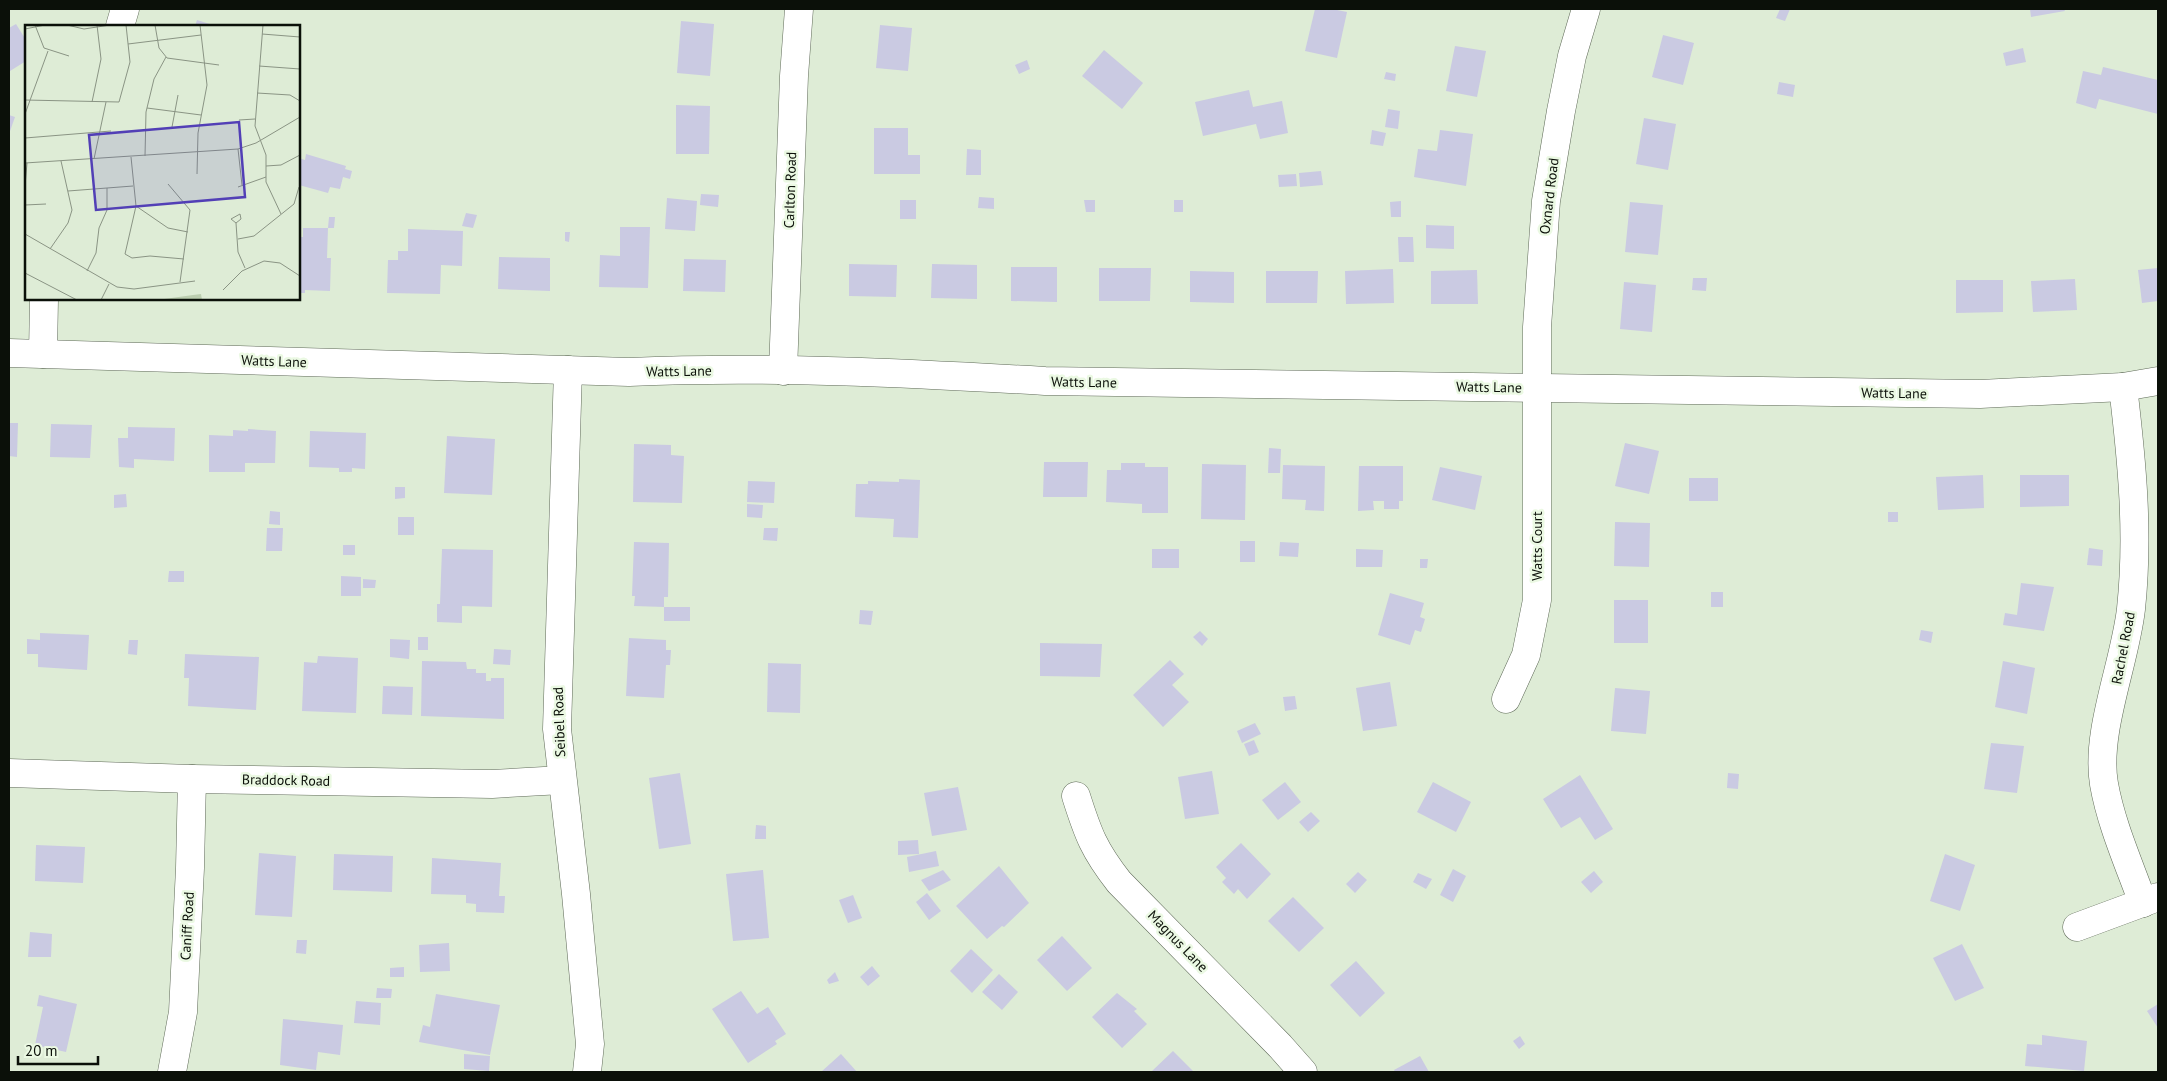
<svg xmlns="http://www.w3.org/2000/svg" width="2167" height="1081" font-family="'PT Sans',sans-serif">
<style>
.building{fill:#cacae2}
.lines{fill:none;stroke-linecap:round;stroke-linejoin:round}
.minor-casing{stroke:#5f6a58;stroke-width:29}
.minor{stroke:#fff;stroke-width:28}
.labels{text-anchor:middle;stroke-width:5;stroke-linejoin:round;paint-order:stroke}
.street-label{font-size:14px;fill:#0b1009;stroke:#ebf9e3}
.inset-road{fill:none;stroke:#8a9484;stroke-width:1}
.view{fill:#523fb6;fill-opacity:0.15;stroke:#523fb6;stroke-width:2.5}
.inset-edge{fill:none;stroke:#0b1009;stroke-width:2.5}
</style>
<rect width="100%" height="100%" fill="#deecd6"/>
<g class="building">
<path d="M 1315,9 L 1332,9 L 1347,12 L 1337,58 L 1305,51 Z"/>
<path d="M 1780,9 L 1790,9 L 1785,21 L 1776,18 Z"/>
<path d="M 2030,9 L 2064,9 L 2065,11 L 2031,17 Z"/>
<path d="M 197,20 L 216,26 L 195,26 Z"/>
<path d="M 681,21 L 714,24 L 710,76 L 677,73 Z"/>
<path d="M 16,24 L 26,40 L 26,61 L 10,71 L 9,28 Z"/>
<path d="M 880,25 L 912,28 L 908,71 L 876,68 Z"/>
<path d="M 1663,35 L 1694,43 L 1683,85 L 1652,77 Z"/>
<path d="M 1455,46 L 1486,51 L 1477,97 L 1446,91 Z"/>
<path d="M 2023,48 L 2026,62 L 2006,66 L 2003,53 Z"/>
<path d="M 1104,50 L 1143,83 L 1122,109 L 1082,76 Z"/>
<path d="M 1027,60 L 1030,69 L 1019,74 L 1015,65 Z"/>
<path d="M 2103,67 L 2158,80 L 2158,114 L 2099,99 L 2096,109 L 2076,103 L 2083,71 L 2101,75 Z"/>
<path d="M 1386,72 L 1396,74 L 1395,81 L 1384,79 Z"/>
<path d="M 1779,82 L 1795,85 L 1793,97 L 1777,94 Z"/>
<path d="M 1249,90 L 1253,107 L 1282,101 L 1288,133 L 1260,139 L 1256,124 L 1203,136 L 1195,102 Z"/>
<path d="M 676,105 L 710,106 L 709,154 L 676,154 Z"/>
<path d="M 1388,109 L 1400,111 L 1398,129 L 1385,127 Z"/>
<path d="M 9,115 L 15,117 L 9,134 Z"/>
<path d="M 1644,118 L 1676,124 L 1668,170 L 1636,164 Z"/>
<path d="M 874,128 L 908,128 L 908,155 L 920,155 L 920,174 L 874,174 Z"/>
<path d="M 1372,130 L 1386,133 L 1383,146 L 1370,144 Z"/>
<path d="M 1440,130 L 1473,134 L 1466,186 L 1414,177 L 1418,149 L 1437,151 Z"/>
<path d="M 967,149 L 981,150 L 981,175 L 966,175 Z"/>
<path d="M 306,154 L 346,166 L 345,169 L 352,171 L 350,179 L 343,177 L 340,189 L 330,187 L 328,193 L 299,185 L 299,158 L 305,160 Z"/>
<path d="M 1321,171 L 1323,185 L 1300,187 L 1299,173 Z"/>
<path d="M 1296,174 L 1297,186 L 1279,187 L 1278,175 Z"/>
<path d="M 701,194 L 719,195 L 718,207 L 700,205 Z"/>
<path d="M 979,197 L 994,198 L 994,209 L 978,208 Z"/>
<path d="M 667,198 L 697,201 L 695,231 L 665,229 Z"/>
<rect x="900" y="200" width="16" height="19"/>
<path d="M 1084,200 L 1095,200 L 1095,212 L 1086,212 Z"/>
<rect x="1174" y="200" width="9" height="12"/>
<path d="M 1401,201 L 1401,217 L 1391,217 L 1390,202 Z"/>
<path d="M 1630,202 L 1663,205 L 1658,255 L 1625,252 Z"/>
<path d="M 466,213 L 477,215 L 473,228 L 462,226 Z"/>
<path d="M 329,217 L 335,217 L 334,228 L 328,228 Z"/>
<path d="M 1426,225 L 1454,226 L 1454,249 L 1426,248 Z"/>
<path d="M 620,227 L 650,227 L 648,288 L 599,287 L 600,255 L 620,256 Z"/>
<path d="M 303,228 L 328,228 L 327,258 L 331,258 L 330,291 L 305,290 L 305,293 L 299,293 L 299,237 L 303,237 Z"/>
<path d="M 408,229 L 463,231 L 462,266 L 441,265 L 440,294 L 387,293 L 388,260 L 398,260 L 398,251 L 408,251 Z"/>
<path d="M 565,232 L 570,232 L 569,242 L 565,241 Z"/>
<path d="M 1398,237 L 1413,237 L 1414,262 L 1399,262 Z"/>
<path d="M 499,257 L 550,258 L 550,291 L 498,289 Z"/>
<path d="M 684,259 L 726,260 L 725,292 L 683,291 Z"/>
<path d="M 849,264 L 897,265 L 896,297 L 849,296 Z"/>
<path d="M 932,264 L 977,265 L 977,299 L 931,298 Z"/>
<path d="M 1011,267 L 1057,267 L 1057,302 L 1011,301 Z"/>
<path d="M 1099,268 L 1151,268 L 1150,301 L 1099,301 Z"/>
<path d="M 2158,268 L 2158,301 L 2142,303 L 2138,270 Z"/>
<path d="M 1393,269 L 1394,303 L 1346,304 L 1345,271 Z"/>
<path d="M 1477,270 L 1478,304 L 1431,304 L 1431,271 Z"/>
<path d="M 1190,271 L 1234,272 L 1234,303 L 1190,302 Z"/>
<path d="M 1266,271 L 1318,271 L 1317,303 L 1266,303 Z"/>
<path d="M 1693,278 L 1707,278 L 1706,291 L 1692,290 Z"/>
<path d="M 2075,279 L 2077,310 L 2033,312 L 2031,281 Z"/>
<path d="M 1956,280 L 2003,280 L 2003,312 L 1956,313 Z"/>
<path d="M 1624,282 L 1656,285 L 1652,332 L 1620,329 Z"/>
<path d="M 9,423 L 18,423 L 17,457 L 9,456 Z"/>
<path d="M 51,424 L 92,425 L 90,458 L 50,457 Z"/>
<path d="M 128,427 L 175,428 L 174,461 L 134,459 L 134,468 L 119,467 L 118,438 L 128,438 Z"/>
<path d="M 248,429 L 276,431 L 275,463 L 245,463 L 245,472 L 209,472 L 209,435 L 233,436 L 233,430 L 248,431 Z"/>
<path d="M 310,431 L 366,433 L 365,469 L 352,468 L 352,472 L 339,472 L 339,468 L 309,467 Z"/>
<path d="M 447,436 L 495,439 L 492,495 L 444,493 Z"/>
<path d="M 1625,443 L 1659,451 L 1649,494 L 1615,486 Z"/>
<path d="M 634,444 L 671,445 L 671,455 L 684,456 L 682,503 L 633,502 Z"/>
<path d="M 1269,448 L 1281,449 L 1280,473 L 1268,473 Z"/>
<path d="M 1044,462 L 1088,462 L 1087,497 L 1043,497 Z"/>
<path d="M 1121,463 L 1145,463 L 1145,467 L 1168,467 L 1168,513 L 1142,513 L 1142,504 L 1106,502 L 1107,470 L 1121,470 Z"/>
<path d="M 1202,464 L 1246,465 L 1245,520 L 1201,519 Z"/>
<path d="M 1283,465 L 1325,466 L 1324,511 L 1305,510 L 1306,500 L 1282,499 Z"/>
<path d="M 1359,466 L 1403,466 L 1403,501 L 1399,501 L 1399,509 L 1384,509 L 1384,501 L 1373,501 L 1374,510 L 1358,511 Z"/>
<path d="M 1440,467 L 1482,476 L 1475,510 L 1432,500 Z"/>
<path d="M 1983,475 L 1984,508 L 1938,510 L 1936,477 Z"/>
<path d="M 2020,475 L 2069,475 L 2069,506 L 2020,507 Z"/>
<rect x="1689" y="478" width="29" height="23"/>
<path d="M 899,479 L 920,480 L 918,538 L 893,537 L 894,519 L 855,517 L 856,484 L 868,484 L 868,481 L 899,482 Z"/>
<path d="M 748,481 L 775,482 L 774,503 L 747,502 Z"/>
<path d="M 395,487 L 405,487 L 405,498 L 395,499 Z"/>
<path d="M 126,494 L 127,507 L 114,508 L 114,495 Z"/>
<path d="M 747,504 L 763,505 L 762,518 L 747,517 Z"/>
<path d="M 270,511 L 280,512 L 280,525 L 269,524 Z"/>
<rect x="1888" y="512" width="10" height="10"/>
<rect x="398" y="517" width="16" height="18"/>
<path d="M 1615,522 L 1650,523 L 1649,567 L 1614,566 Z"/>
<path d="M 267,528 L 283,528 L 282,551 L 266,551 Z"/>
<path d="M 764,528 L 778,528 L 777,541 L 763,540 Z"/>
<rect x="1240" y="541" width="15" height="21"/>
<path d="M 634,542 L 669,543 L 668,597 L 664,597 L 664,607 L 634,606 L 635,596 L 632,596 Z"/>
<path d="M 1280,542 L 1299,543 L 1298,557 L 1279,556 Z"/>
<rect x="343" y="545" width="12" height="10"/>
<path d="M 2089,548 L 2103,550 L 2102,566 L 2087,565 Z"/>
<path d="M 442,549 L 493,550 L 492,607 L 462,606 L 462,623 L 437,622 L 437,604 L 440,604 Z"/>
<rect x="1152" y="549" width="27" height="19"/>
<path d="M 1356,549 L 1383,550 L 1382,567 L 1356,567 Z"/>
<path d="M 1420,559 L 1428,559 L 1427,568 L 1420,568 Z"/>
<path d="M 169,571 L 184,571 L 184,582 L 168,582 Z"/>
<path d="M 341,576 L 361,577 L 361,596 L 341,596 Z"/>
<path d="M 363,579 L 376,580 L 375,588 L 363,588 Z"/>
<path d="M 2021,583 L 2054,587 L 2044,631 L 2003,625 L 2005,613 L 2017,615 Z"/>
<rect x="1711" y="592" width="12" height="15"/>
<path d="M 1390,593 L 1424,603 L 1420,617 L 1425,619 L 1421,632 L 1415,630 L 1410,645 L 1378,635 Z"/>
<rect x="1614" y="600" width="34" height="43"/>
<rect x="664" y="607" width="26" height="14"/>
<path d="M 860,610 L 873,611 L 871,625 L 859,624 Z"/>
<path d="M 1921,630 L 1933,632 L 1931,643 L 1919,640 Z"/>
<path d="M 1200,631 L 1208,639 L 1202,646 L 1193,637 Z"/>
<path d="M 40,633 L 89,635 L 87,670 L 38,667 L 38,654 L 27,654 L 27,639 L 40,640 Z"/>
<rect x="418" y="637" width="10" height="13"/>
<path d="M 629,638 L 666,640 L 666,650 L 671,650 L 670,665 L 666,665 L 664,698 L 626,696 Z"/>
<path d="M 390,639 L 410,640 L 409,659 L 390,657 Z"/>
<path d="M 129,640 L 138,640 L 137,655 L 128,654 Z"/>
<path d="M 1040,643 L 1102,644 L 1100,677 L 1040,676 Z"/>
<path d="M 494,649 L 511,650 L 510,665 L 493,664 Z"/>
<path d="M 185,654 L 259,657 L 256,710 L 188,706 L 189,678 L 184,678 Z"/>
<path d="M 318,656 L 358,658 L 356,713 L 302,711 L 304,662 L 317,663 Z"/>
<path d="M 1170,660 L 1184,674 L 1172,685 L 1189,702 L 1163,727 L 1133,695 Z"/>
<path d="M 422,661 L 466,662 L 467,669 L 476,669 L 476,673 L 486,673 L 486,681 L 491,681 L 491,678 L 504,678 L 504,719 L 421,716 Z"/>
<path d="M 2003,661 L 2035,668 L 2027,714 L 1995,707 Z"/>
<path d="M 768,663 L 801,664 L 800,713 L 767,712 Z"/>
<path d="M 1390,682 L 1397,726 L 1363,731 L 1356,688 Z"/>
<path d="M 383,686 L 413,687 L 412,715 L 382,714 Z"/>
<path d="M 1615,688 L 1650,691 L 1646,734 L 1611,731 Z"/>
<path d="M 1295,696 L 1297,709 L 1285,711 L 1283,697 Z"/>
<path d="M 1255,723 L 1261,734 L 1242,743 L 1237,731 Z"/>
<path d="M 1254,740 L 1259,752 L 1249,756 L 1244,744 Z"/>
<path d="M 1991,743 L 2024,746 L 2017,793 L 1984,789 Z"/>
<path d="M 1212,771 L 1219,814 L 1185,819 L 1178,777 Z"/>
<path d="M 680,773 L 691,844 L 659,849 L 649,778 Z"/>
<path d="M 1728,773 L 1739,774 L 1738,789 L 1727,788 Z"/>
<path d="M 1580,775 L 1613,829 L 1595,840 L 1580,817 L 1561,828 L 1543,799 Z"/>
<path d="M 1285,782 L 1301,802 L 1278,820 L 1262,800 Z"/>
<path d="M 1433,782 L 1471,802 L 1456,832 L 1417,812 Z"/>
<path d="M 958,787 L 967,830 L 932,836 L 924,793 Z"/>
<path d="M 1311,812 L 1320,821 L 1308,832 L 1299,822 Z"/>
<path d="M 756,825 L 766,826 L 766,839 L 755,839 Z"/>
<path d="M 918,840 L 919,854 L 898,855 L 898,841 Z"/>
<path d="M 1241,843 L 1271,874 L 1247,899 L 1238,889 L 1234,894 L 1222,882 L 1226,878 L 1216,867 Z"/>
<path d="M 36,845 L 85,847 L 83,883 L 35,881 Z"/>
<path d="M 936,851 L 939,866 L 909,872 L 907,857 Z"/>
<path d="M 259,853 L 296,856 L 292,917 L 255,915 Z"/>
<path d="M 334,854 L 393,856 L 392,892 L 333,890 Z"/>
<path d="M 1945,854 L 1975,865 L 1960,911 L 1930,901 Z"/>
<path d="M 432,858 L 501,863 L 499,896 L 505,896 L 504,913 L 476,912 L 476,904 L 466,903 L 466,895 L 431,894 Z"/>
<path d="M 999,866 L 1029,903 L 1004,927 L 1002,926 L 987,939 L 956,906 Z"/>
<path d="M 1453,869 L 1466,876 L 1453,902 L 1440,895 Z"/>
<path d="M 763,870 L 769,938 L 733,941 L 726,874 Z"/>
<path d="M 943,870 L 951,880 L 929,891 L 921,880 Z"/>
<path d="M 1594,871 L 1603,882 L 1591,893 L 1581,882 Z"/>
<path d="M 1358,872 L 1367,880 L 1355,893 L 1346,884 Z"/>
<path d="M 1418,873 L 1432,879 L 1426,889 L 1413,882 Z"/>
<path d="M 927,893 L 941,911 L 929,920 L 916,902 Z"/>
<path d="M 853,895 L 862,918 L 848,923 L 839,900 Z"/>
<path d="M 1293,897 L 1324,928 L 1299,952 L 1268,921 Z"/>
<path d="M 30,932 L 52,934 L 51,957 L 28,957 Z"/>
<path d="M 1062,936 L 1092,968 L 1067,991 L 1037,960 Z"/>
<path d="M 297,940 L 307,940 L 306,954 L 296,953 Z"/>
<path d="M 449,943 L 450,971 L 420,972 L 419,945 Z"/>
<path d="M 1962,944 L 1984,988 L 1955,1001 L 1933,958 Z"/>
<path d="M 971,949 L 993,970 L 972,993 L 950,971 Z"/>
<path d="M 1356,961 L 1385,993 L 1360,1017 L 1330,985 Z"/>
<path d="M 872,966 L 880,976 L 868,986 L 860,977 Z"/>
<path d="M 404,967 L 404,977 L 390,977 L 390,968 Z"/>
<path d="M 835,972 L 839,981 L 829,984 L 827,980 Z"/>
<path d="M 999,974 L 1018,992 L 1002,1010 L 982,992 Z"/>
<path d="M 377,988 L 392,989 L 391,998 L 376,998 Z"/>
<path d="M 741,991 L 757,1014 L 768,1007 L 786,1034 L 775,1041 L 777,1044 L 748,1063 L 712,1009 Z"/>
<path d="M 1117,993 L 1137,1009 L 1134,1011 L 1147,1024 L 1122,1048 L 1092,1017 Z"/>
<path d="M 436,994 L 500,1005 L 490,1055 L 419,1042 L 423,1025 L 430,1027 Z"/>
<path d="M 39,995 L 77,1004 L 66,1052 L 35,1045 L 43,1007 L 37,1006 Z"/>
<path d="M 356,1001 L 381,1003 L 380,1025 L 354,1023 Z"/>
<path d="M 2158,1004 L 2158,1028 L 2147,1011 Z"/>
<path d="M 283,1019 L 343,1025 L 340,1055 L 318,1052 L 316,1070 L 280,1065 Z"/>
<path d="M 2042,1035 L 2087,1041 L 2084,1071 L 2025,1066 L 2027,1044 L 2042,1045 Z"/>
<path d="M 1520,1036 L 1525,1044 L 1519,1049 L 1513,1041 Z"/>
<path d="M 1173,1051 L 1194,1072 L 1151,1072 Z"/>
<path d="M 464,1054 L 490,1056 L 489,1071 L 464,1069 Z"/>
<path d="M 841,1054 L 857,1072 L 821,1072 Z"/>
<path d="M 1420,1056 L 1429,1072 L 1395,1072 L 1394,1070 Z"/>
</g>
<g class="lines">
<defs>
<g id="minor">
<path d="M 120,26 L 125,9"/>
<path d="M 9,353 L 629,372 C 767,366 907,373 1045,381 L 1980,394 L 2123,387 L 2158,381"/>
<path d="M 43,354 L 44,299"/>
<path d="M 568,370 L 557,729 L 576,894 L 590,1044 L 587,1072"/>
<path d="M 783,371 L 794,76 L 799,9"/>
<path d="M 2123,387 C 2132,462 2139,534 2131,609 C 2125,663 2095,732 2104,784 C 2111,824 2129,864 2143,903"/>
<path d="M 1506,699 L 1526,655 L 1537,600 L 1537,327 L 1546,201 L 1561,111 L 1572,56 L 1586,9"/>
<path d="M 9,773 L 192,779 L 492,784 L 562,780"/>
<path d="M 1076,796 C 1088,834 1094,850 1119,882 L 1280,1046 L 1303,1072"/>
<path d="M 2077,927 L 2158,897"/>
<path d="M 172,1072 L 183,1012 L 190,868 L 192,779"/>
</g>
</defs>
<use href="#minor" class="minor-casing"/>
<use href="#minor" class="minor"/>
</g>
<g class="labels">
<g class="street-label">
<text transform="translate(790 190) rotate(-88)" y="5">Carlton Road</text>
<text transform="translate(1549 196) rotate(-83)" y="5">Oxnard Road</text>
<text transform="translate(274 361) rotate(2)" y="5">Watts Lane</text>
<text transform="translate(679 371) rotate(-1)" y="5">Watts Lane</text>
<text transform="translate(1084 382) rotate(1)" y="5">Watts Lane</text>
<text transform="translate(1489 387) rotate(1)" y="5">Watts Lane</text>
<text transform="translate(1894 393) rotate(1)" y="5">Watts Lane</text>
<text transform="translate(1537 546) rotate(-90)" y="5">Watts Court</text>
<text transform="translate(2123 648) rotate(-79)" y="5">Rachel Road</text>
<text transform="translate(559 722) rotate(-92)" y="5">Seibel Road</text>
<text transform="translate(286 780) rotate(1)" y="5">Braddock Road</text>
<text transform="translate(187 926) rotate(-87)" y="5">Caniff Road</text>
<text transform="translate(1178 941) rotate(46)" y="5">Magnus Lane</text>
</g>
</g>
<g transform="translate(25 25)">
<rect width="275" height="275" fill="#deecd6"/>
<path d="M 176,269 L 177,275 L 132,275 L 168,270 Z" fill="#bcceb0"/>
<path class="inset-road" d="M 10,0 L 19,23 L 44,31M 42,0 L 59,4 L 85,0M 130,0 L 134,23 L 142,33 L 194,40M 238,0 L 230,101 L 241,130 L 241,157 L 256,189M 0,4 L 20,0M 237,9 L 275,12M 103,19 L 176,10M 234,41 L 275,44M 232,68 L 265,70 L 275,76M 0,75 L 94,77 L 105,37 L 101,0M 67,77 L 76,34 L 72,0M 122,83 L 176,90M 0,89 L 23,26M 214,95 L 230,94M 147,102 L 153,70M 0,113 L 86,106M 213,124 L 217,160M 120,131 L 121,87 L 129,54 L 141,32M 106,132 L 111,181 L 100,229 L 107,233 L 125,231 L 159,234M 69,134 L 81,77M 0,138 L 213,124 L 231,118 L 275,92M 241,141 L 256,140 L 275,130M 172,149 L 173,108 L 182,60 L 175,0M 143,159 L 165,185 L 155,257M 0,161 L 2,138M 213,162 L 241,152M 43,166 L 108,161M 0,180 L 21,179M 111,181 L 143,203 L 163,207M 211,198 L 216,194 L 215,189 L 206,194 L 211,198 L 213,227 L 220,243M 0,209 L 92,262 L 109,264 L 170,256M 213,214 L 229,211 L 269,179 L 274,162M 25,224 L 43,198 L 47,185 L 36,136M 62,246 L 71,228 L 74,203 L 82,185 L 82,163M 0,248 L 52,275M 198,265 L 217,246 L 239,236 L 255,238 L 275,251M 76,275 L 84,259"/>
<path class="view" d="M 214,97 L 220,172 L 71,185 L 64,110 Z"/>
<rect width="275" height="275" class="inset-edge"/>
</g>
<rect width="2167" height="1081" fill="none" stroke="#0b1009" stroke-width="20"/>
<path d="M18 1056v8h80v-8" fill="none" stroke="#0b1009" stroke-width="2.5"/>
<text x="25" y="1056" font-size="15" fill="#0b1009" stroke="#ebf9e3" stroke-width="4" paint-order="stroke">20 m</text>
</svg>
